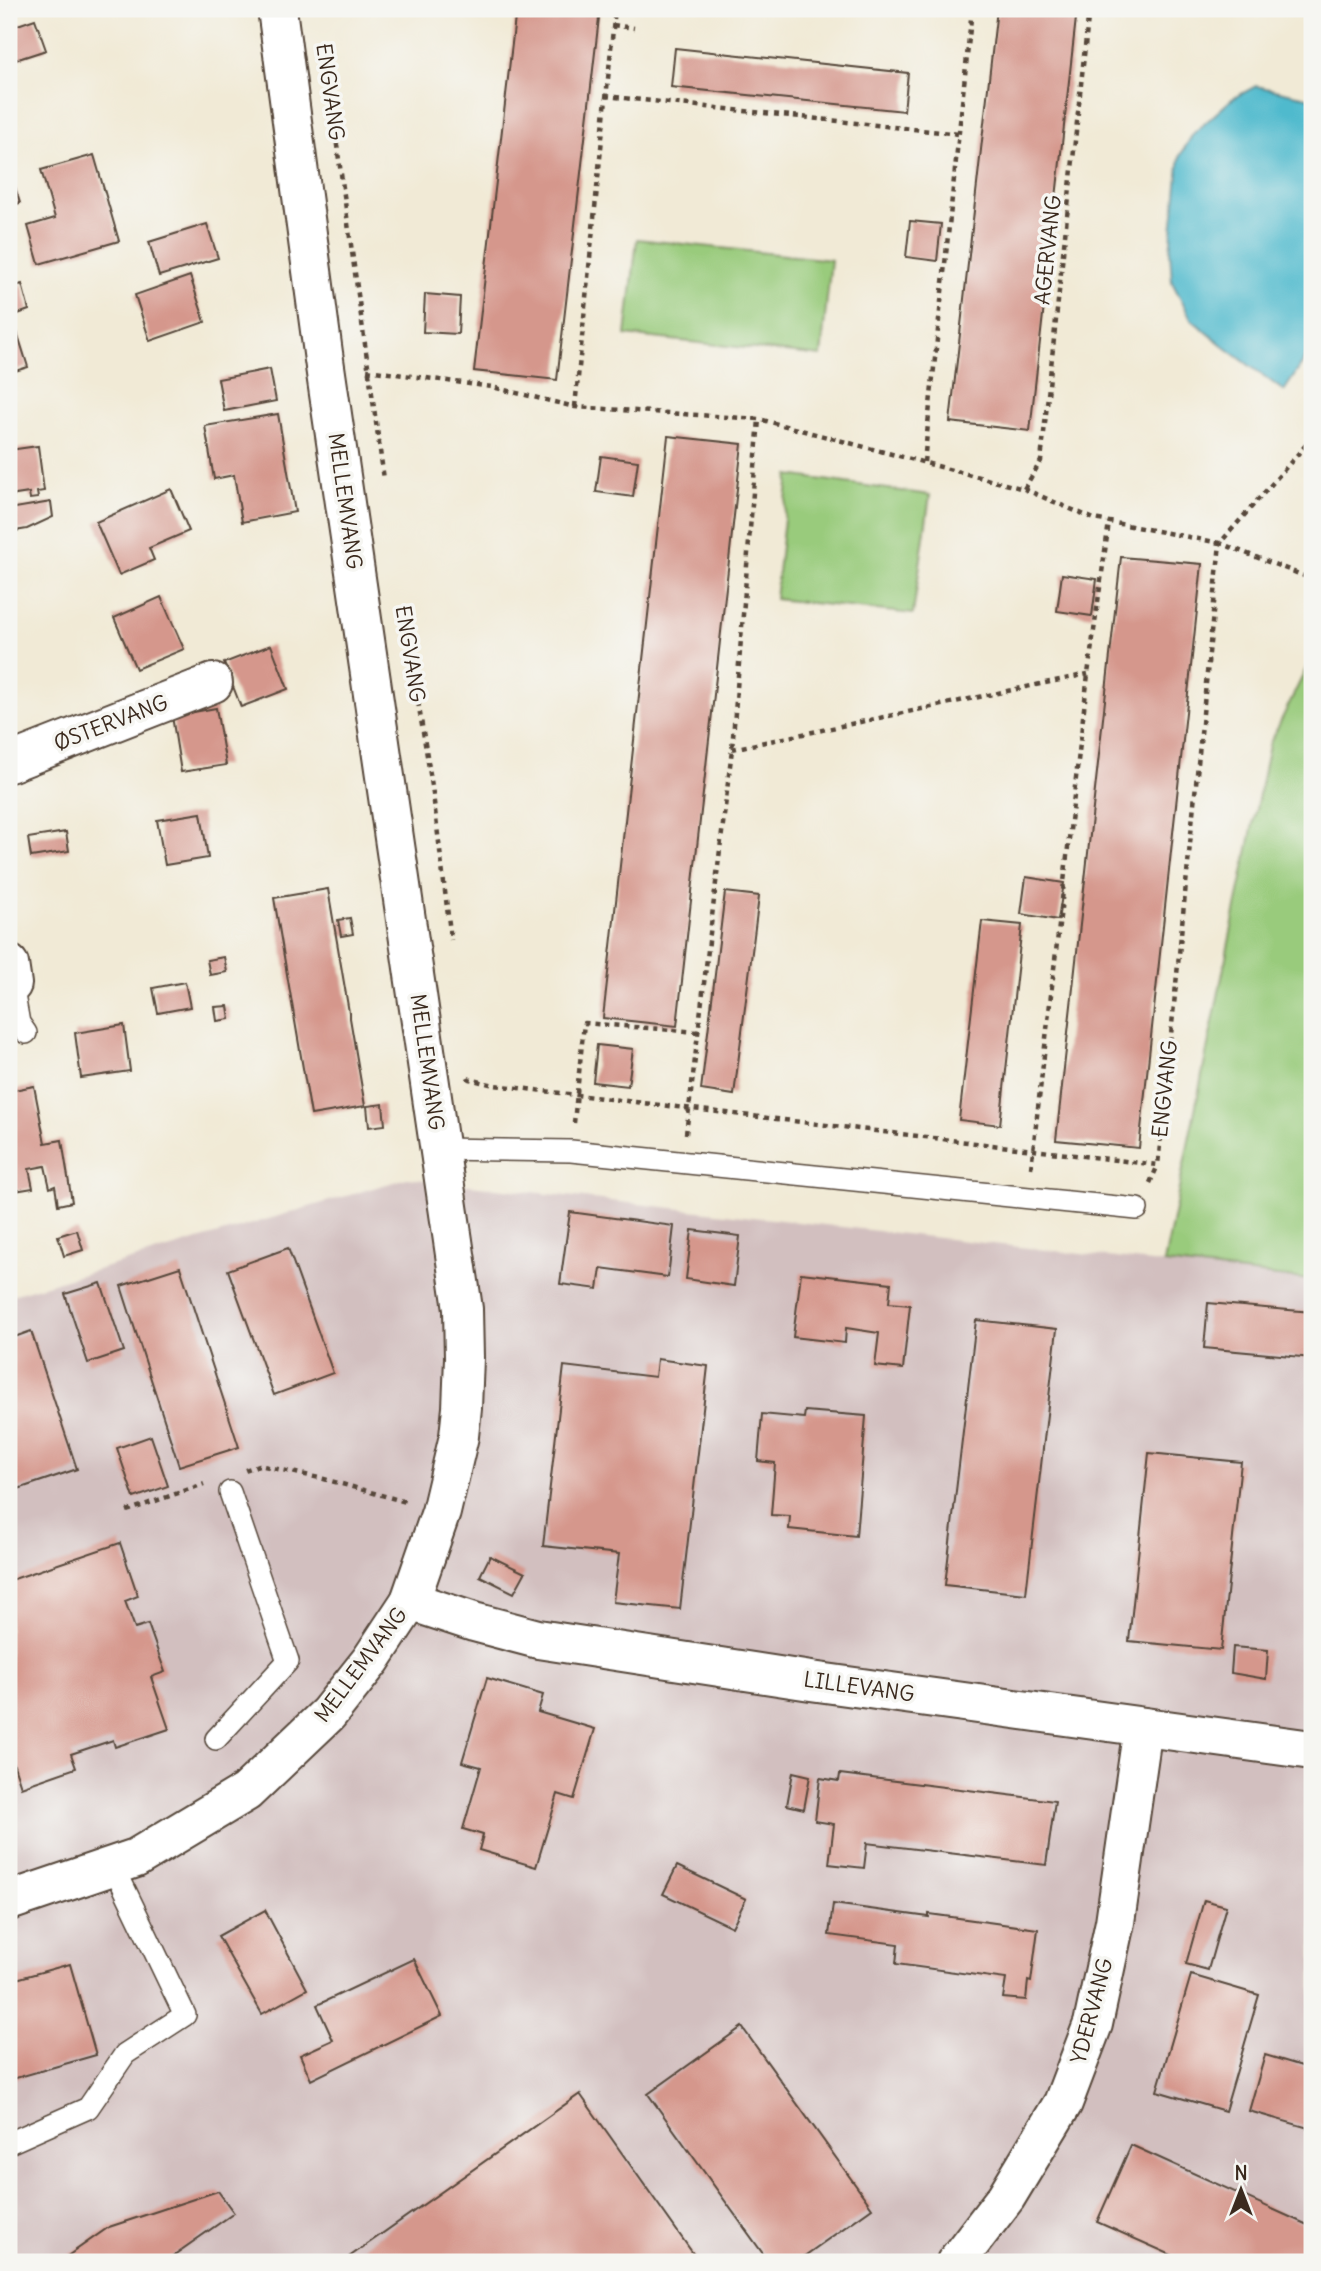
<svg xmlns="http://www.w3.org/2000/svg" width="1321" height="2271" font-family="Delius,sans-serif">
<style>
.industrial{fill:#d2bfbf}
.green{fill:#99cb7b;stroke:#6a7a4c;stroke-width:2}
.water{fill:#50bacd;stroke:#467276;stroke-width:2}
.building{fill:#d5978c}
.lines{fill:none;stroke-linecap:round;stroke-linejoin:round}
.service-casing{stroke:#56473a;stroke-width:24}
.minor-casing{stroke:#56473a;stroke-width:42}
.path{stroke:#56473a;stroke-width:4.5;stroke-dasharray:5 5;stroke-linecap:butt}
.service{stroke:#fff;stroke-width:21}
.minor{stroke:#fff;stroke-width:38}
.labels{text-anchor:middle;stroke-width:7;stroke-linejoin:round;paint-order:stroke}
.street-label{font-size:21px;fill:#3b2a1e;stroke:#f6f6f2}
</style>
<rect width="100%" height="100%" fill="#f6f6f2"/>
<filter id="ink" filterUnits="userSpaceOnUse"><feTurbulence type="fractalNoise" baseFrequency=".0143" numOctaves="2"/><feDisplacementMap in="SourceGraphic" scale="14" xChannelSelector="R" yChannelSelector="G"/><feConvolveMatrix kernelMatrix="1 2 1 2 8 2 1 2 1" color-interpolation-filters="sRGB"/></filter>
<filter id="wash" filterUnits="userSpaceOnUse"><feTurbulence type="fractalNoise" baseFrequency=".00686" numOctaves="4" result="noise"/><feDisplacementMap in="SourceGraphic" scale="28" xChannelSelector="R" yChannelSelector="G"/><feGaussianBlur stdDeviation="1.57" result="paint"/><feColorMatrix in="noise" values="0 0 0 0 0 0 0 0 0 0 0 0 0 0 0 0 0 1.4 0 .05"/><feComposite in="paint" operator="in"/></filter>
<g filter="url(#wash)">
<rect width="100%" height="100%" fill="#f1ead6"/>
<path class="industrial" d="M 407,1178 L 1312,1280 L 1312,2262 L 9,2262 L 9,1296 Z"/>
<g class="green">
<path d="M 637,239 L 831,260 L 821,356 L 626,335 Z"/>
<path d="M 789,475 L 930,495 L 913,614 L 775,599 Z"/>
<path d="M 1312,657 L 1312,1280 L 1164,1263 L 1269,745 Z"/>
</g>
<path class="water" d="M 1256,86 L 1312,98 L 1312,335 L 1302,364 L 1284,391 L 1226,348 L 1191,319 L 1172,282 L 1170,251 L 1180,156 L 1193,134 L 1232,99 Z"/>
<g id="blocks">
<g class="building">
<path d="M 516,9 L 600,9 L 557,380 L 474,371 Z"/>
<path d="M 997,9 L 1077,9 L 1030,431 L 950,422 Z"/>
<path d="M 35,19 L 46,50 L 9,62 L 9,28 Z"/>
<path d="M 675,48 L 908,73 L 904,111 L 671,87 Z"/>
<path d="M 94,155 L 119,241 L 39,264 L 28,226 L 55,218 L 41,170 Z"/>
<path d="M 9,174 L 11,174 L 20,203 L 9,206 Z"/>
<path d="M 910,221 L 941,224 L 937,261 L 906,257 Z"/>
<path d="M 207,224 L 218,258 L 159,276 L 149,242 Z"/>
<path d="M 190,276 L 205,322 L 150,341 L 135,295 Z"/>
<path d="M 22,284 L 29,310 L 12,316 L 28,367 L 9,373 L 9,288 Z"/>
<path d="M 425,294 L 460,297 L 458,334 L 423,332 Z"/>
<path d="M 270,369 L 276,401 L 224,411 L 218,379 Z"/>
<path d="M 278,414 L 295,512 L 242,522 L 234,475 L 214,479 L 205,426 Z"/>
<path d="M 668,436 L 742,444 L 677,1026 L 603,1018 Z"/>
<path d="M 38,446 L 44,491 L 37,492 L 38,498 L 30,499 L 29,493 L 9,496 L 9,450 Z"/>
<path d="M 601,456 L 638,461 L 633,497 L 596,492 Z"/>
<path d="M 171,489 L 189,531 L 149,548 L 154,560 L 119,575 L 96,522 Z"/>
<path d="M 51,502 L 53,517 L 27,529 L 9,532 L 9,509 Z"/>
<path d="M 1121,557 L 1202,564 L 1139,1148 L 1056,1140 Z"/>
<path d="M 1062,574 L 1097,579 L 1092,616 L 1057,611 Z"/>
<path d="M 161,597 L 184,649 L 136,669 L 114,618 Z"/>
<path d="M 271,645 L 288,689 L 241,707 L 224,663 Z"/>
<path d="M 216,708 L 226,765 L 181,772 L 172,716 Z"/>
<path d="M 201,813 L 208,858 L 165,865 L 157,820 Z"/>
<path d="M 66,832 L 69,851 L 31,857 L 28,838 Z"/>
<path d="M 1026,877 L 1064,883 L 1058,920 L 1021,914 Z"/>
<path d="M 328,889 L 365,1106 L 311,1115 L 274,898 Z"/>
<path d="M 725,892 L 759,896 L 734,1095 L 701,1090 Z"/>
<path d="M 350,918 L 353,934 L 341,936 L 338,920 Z"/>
<path d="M 982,921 L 1022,925 L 1000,1125 L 959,1120 Z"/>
<path d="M 224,957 L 227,972 L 210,975 L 207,960 Z"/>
<path d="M 185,982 L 190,1007 L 158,1013 L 153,988 Z"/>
<path d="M 228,1006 L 230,1019 L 217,1021 L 215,1007 Z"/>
<path d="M 124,1025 L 130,1071 L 81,1078 L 75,1033 Z"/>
<path d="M 597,1045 L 633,1049 L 628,1086 L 593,1082 Z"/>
<path d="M 34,1086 L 45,1143 L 62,1140 L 72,1202 L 58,1205 L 55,1186 L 50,1188 L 45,1166 L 29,1169 L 33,1188 L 9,1192 L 9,1091 Z"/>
<path d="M 383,1104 L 385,1125 L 369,1127 L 367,1106 Z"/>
<path d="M 570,1212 L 674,1226 L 668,1277 L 601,1268 L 598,1289 L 560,1284 Z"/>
<path d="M 77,1230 L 83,1250 L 64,1256 L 58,1236 Z"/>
<path d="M 692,1230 L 740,1236 L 734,1286 L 686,1279 Z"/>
<path d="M 288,1248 L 333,1373 L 274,1395 L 228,1270 Z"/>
<path d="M 180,1267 L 239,1447 L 179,1466 L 121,1286 Z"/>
<path d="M 801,1273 L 891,1283 L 889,1303 L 910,1305 L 903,1369 L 875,1366 L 879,1333 L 846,1328 L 845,1343 L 793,1337 Z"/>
<path d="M 101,1283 L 124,1351 L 88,1363 L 65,1294 Z"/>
<path d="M 1208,1303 L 1312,1312 L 1312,1358 L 1204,1348 Z"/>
<path d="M 976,1320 L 1057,1329 L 1026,1594 L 945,1585 Z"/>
<path d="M 31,1331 L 77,1469 L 9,1492 L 9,1339 Z"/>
<path d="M 657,1359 L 708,1366 L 680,1609 L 613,1602 L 619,1554 L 543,1546 L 564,1366 L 655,1377 Z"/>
<path d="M 805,1411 L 866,1416 L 856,1536 L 789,1529 L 790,1516 L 771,1515 L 775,1463 L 758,1461 L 762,1414 L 804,1418 Z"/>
<path d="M 151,1436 L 168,1486 L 134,1498 L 117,1448 Z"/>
<path d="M 1149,1453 L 1241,1462 L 1221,1650 L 1129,1641 Z"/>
<path d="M 120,1543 L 138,1596 L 125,1601 L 135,1628 L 148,1624 L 165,1672 L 151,1677 L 169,1729 L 115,1747 L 113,1740 L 71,1754 L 76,1768 L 21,1787 L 9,1750 L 9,1575 L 11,1580 Z"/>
<path d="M 490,1556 L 525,1573 L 514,1593 L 480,1576 Z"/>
<path d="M 1233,1647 L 1268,1650 L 1266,1679 L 1231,1673 Z"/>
<path d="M 487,1678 L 543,1695 L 538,1712 L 595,1729 L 574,1799 L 558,1794 L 536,1867 L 479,1850 L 483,1835 L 463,1829 L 481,1767 L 462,1762 Z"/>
<path d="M 793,1772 L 810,1776 L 804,1809 L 787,1805 Z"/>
<path d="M 840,1774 L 1055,1801 L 1046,1865 L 867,1843 L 864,1868 L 829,1864 L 834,1824 L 815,1821 L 820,1778 L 839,1781 Z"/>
<path d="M 677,1866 L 746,1899 L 732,1927 L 663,1894 Z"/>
<path d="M 1204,1900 L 1226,1906 L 1208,1970 L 1186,1964 Z"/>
<path d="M 833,1904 L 929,1917 L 929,1914 L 1038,1929 L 1031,1982 L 1028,1981 L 1026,2000 L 1003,1998 L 1006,1979 L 896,1964 L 898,1944 L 829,1935 Z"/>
<path d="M 265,1910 L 307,1989 L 262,2014 L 218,1936 Z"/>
<path d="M 414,1959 L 442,2016 L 311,2080 L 300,2055 L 333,2040 L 317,2005 Z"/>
<path d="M 70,1964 L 96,2055 L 9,2080 L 9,1981 Z"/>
<path d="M 1191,1975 L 1259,1995 L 1225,2111 L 1157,2091 Z"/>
<path d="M 742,2027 L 872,2208 L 796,2262 L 769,2262 L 648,2094 Z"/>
<path d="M 1265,2055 L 1312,2069 L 1312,2129 L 1249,2111 Z"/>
<path d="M 580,2094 L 699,2262 L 342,2262 Z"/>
<path d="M 1131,2145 L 1312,2227 L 1312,2262 L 1187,2262 L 1097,2222 Z"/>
<path d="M 218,2191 L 234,2213 L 164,2262 L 59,2262 L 109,2227 Z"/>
</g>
</g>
</g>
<g filter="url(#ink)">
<use href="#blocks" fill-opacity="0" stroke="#56473a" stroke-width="2"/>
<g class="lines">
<defs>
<g id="service">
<path d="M 12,984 L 19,1023 L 26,1033"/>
<path d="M 440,1149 L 571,1151 L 1137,1209"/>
<path d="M 216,1739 L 288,1661 L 230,1492"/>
<path d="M 9,2143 L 88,2108 L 125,2054 L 185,2015 L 113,1865"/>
</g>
<g id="minor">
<path d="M 9,763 L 213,683"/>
<path d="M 9,964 L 12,984 L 9,985"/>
<path d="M 410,1601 L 474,1622 L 538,1639 L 811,1681 L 1312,1750"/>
<path d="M 9,1901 L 136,1858 L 246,1792 L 328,1714 L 371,1660 L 410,1601 L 441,1512 L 459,1436 L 462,1408 L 464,1358 L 463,1309 L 323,353 L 277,9"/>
<path d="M 956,2262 L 1006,2197 L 1063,2103 L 1093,2024 L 1115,1922 L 1143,1727"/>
</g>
</defs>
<use href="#service" class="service-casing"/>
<use href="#minor" class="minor-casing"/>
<g class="path">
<path d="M 613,25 L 634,28"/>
<path d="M 605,96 L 959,134"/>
<path d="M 334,124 L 384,479"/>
<path d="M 367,370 L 492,387 L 575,407 L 759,419 L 1024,489 L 1094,519 L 1220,543 L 1312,438"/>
<path d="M 575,407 L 615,9"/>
<path d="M 924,462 L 972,9"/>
<path d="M 1024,489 L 1041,461 L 1089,9"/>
<path d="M 405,623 L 432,786 L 451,940"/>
<path d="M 732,749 L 1088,674"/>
<path d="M 468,1077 L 469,1079 L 494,1085 L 1158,1165 L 1220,543 L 1312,579"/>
<path d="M 574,1123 L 584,1023 L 698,1032"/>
<path d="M 686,1134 L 732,749 L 759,419"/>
<path d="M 1031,1168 L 1088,674 L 1109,522"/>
<path d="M 1150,1183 L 1158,1165"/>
<path d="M 245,1470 L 259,1465 L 324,1479 L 406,1502"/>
<path d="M 127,1511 L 204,1484"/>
</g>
<use href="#service" class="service"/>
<use href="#minor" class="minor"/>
</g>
</g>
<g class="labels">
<g class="street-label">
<text transform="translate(330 92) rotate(82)" y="7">ENGVANG</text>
<text transform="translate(1048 250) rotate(-84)" y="7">AGERVANG</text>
<text transform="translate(345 501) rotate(82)" y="7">MELLEMVANG</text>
<text transform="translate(410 654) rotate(81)" y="7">ENGVANG</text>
<text transform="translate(111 723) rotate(-21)" y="7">ØSTERVANG</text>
<text transform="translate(427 1062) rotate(82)" y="7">MELLEMVANG</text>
<text transform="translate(1165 1089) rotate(-84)" y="7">ENGVANG</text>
<text transform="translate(361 1665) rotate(-53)" y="7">MELLEMVANG</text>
<text transform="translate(859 1687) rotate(8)" y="7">LILLEVANG</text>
<text transform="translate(1092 2011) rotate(-75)" y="7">YDERVANG</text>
</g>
</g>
<rect width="1321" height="2271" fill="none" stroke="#f6f6f2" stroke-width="35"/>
<g transform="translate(1241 2190)" stroke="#f6f6f2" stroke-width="5" paint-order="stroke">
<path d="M0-5L12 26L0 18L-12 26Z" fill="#3b2a1e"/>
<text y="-10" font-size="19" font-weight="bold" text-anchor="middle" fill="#3b2a1e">N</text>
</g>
</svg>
